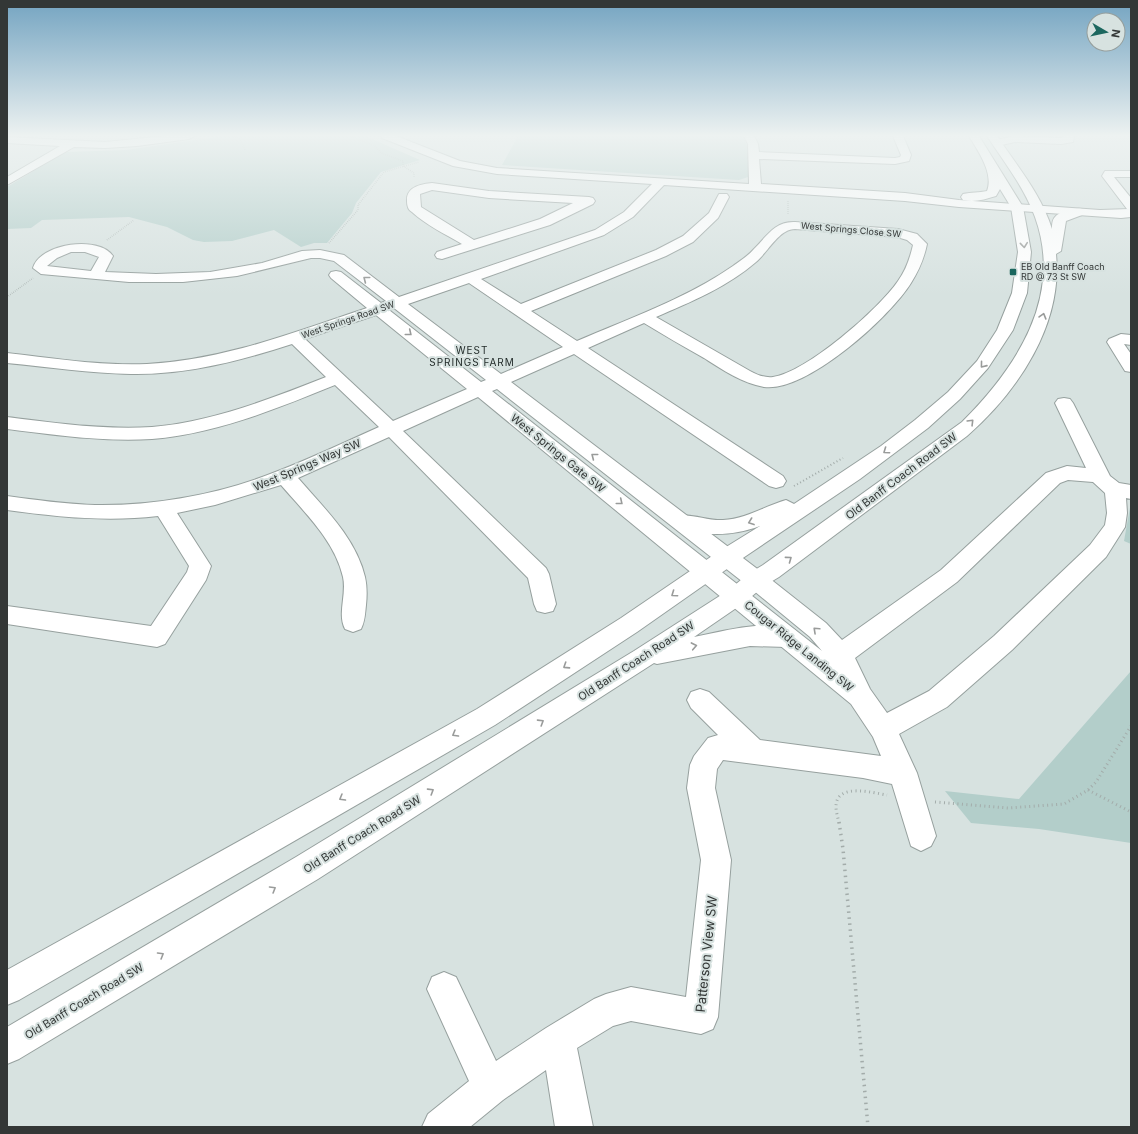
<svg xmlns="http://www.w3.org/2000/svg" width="1138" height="1134" font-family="Inter,sans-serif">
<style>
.green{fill:#b3ceca}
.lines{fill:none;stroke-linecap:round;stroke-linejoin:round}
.minor-casing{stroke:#96a09e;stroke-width:2}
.major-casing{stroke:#96a09e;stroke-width:2}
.path-far3{stroke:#a3acaa;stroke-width:1.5;stroke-dasharray:0.5 1.5;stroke-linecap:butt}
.path-far2{stroke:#a3acaa;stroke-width:2;stroke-dasharray:1 2.5;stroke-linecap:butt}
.path-far1{stroke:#a3acaa;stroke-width:3;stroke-dasharray:1 3.5;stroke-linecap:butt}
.path{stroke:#a3acaa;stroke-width:3.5;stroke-dasharray:1.5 4.5;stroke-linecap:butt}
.minor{fill:#fff;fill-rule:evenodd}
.major{fill:#fff;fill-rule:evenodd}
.oneway{stroke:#999b9a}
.poi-dot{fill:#1c675f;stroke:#d7e2e0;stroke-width:1.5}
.labels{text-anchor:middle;stroke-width:4;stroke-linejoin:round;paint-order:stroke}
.far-street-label{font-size:9px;fill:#333736;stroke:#d7e2e0}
.far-poi-label{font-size:9px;fill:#333736;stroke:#d7e2e0;text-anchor:start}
.far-neighbourhood-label{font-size:10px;letter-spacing:1px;fill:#232c2a;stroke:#d7e2e0}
.street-label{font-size:11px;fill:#333736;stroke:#d7e2e0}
.near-street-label{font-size:13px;fill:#333736;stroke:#d7e2e0}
</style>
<rect width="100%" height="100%" fill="#d7e2e0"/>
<g class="green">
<path d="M 224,136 L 365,136 L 420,160 L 381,172 L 356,203 L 352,213 L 327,243 L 314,243 L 301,247 L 274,230 L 232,241 L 204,242 L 193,240 L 167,227 L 129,217 L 42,220 L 31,228 L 7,229 L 7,187 L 65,152 L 126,150 Z"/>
<path d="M 518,136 L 743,136 L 747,145 L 748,177 L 739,180 L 502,165 Z"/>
<path d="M 1131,502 L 1131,544 L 1124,541 Z"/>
<path d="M 1131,671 L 1131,843 L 1039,829 L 971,823 L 945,791 L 1019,799 Z"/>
</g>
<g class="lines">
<defs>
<g id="minor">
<path d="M 165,136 L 194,136 L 189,139 L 137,146 L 105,148 L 74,147 L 7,185 L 7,177 L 60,146 L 7,143 L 7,137 L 105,142 Z"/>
<path d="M 381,136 L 396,136 L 460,161 L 497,168 L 749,184 L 748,144 L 744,136 L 754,136 L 758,144 L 759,152 L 895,158 L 900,157 L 901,155 L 893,136 L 903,136 L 911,155 L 909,161 L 895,164 L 759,159 L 761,184 L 905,193 L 959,200 L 1100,210 L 1130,209 L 1127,209 L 1102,176 L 1105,171 L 1131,171 L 1131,177 L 1114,177 L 1131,198 L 1131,217 L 1121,218 L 959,207 L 905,201 L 664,185 L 633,217 L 604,235 L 481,279 L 521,304 L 656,250 L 683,236 L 709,213 L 719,194 L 727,194 L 729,197 L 718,218 L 693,242 L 666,256 L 531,311 L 577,341 C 628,319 687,298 733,266 C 740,261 748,256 754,249 C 767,236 775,221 795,222 L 898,229 L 917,234 L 927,244 C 924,259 919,270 911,283 C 890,317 806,393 764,387 C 742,383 723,370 704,358 C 684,347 664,335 644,323 L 588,348 L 783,476 L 786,481 L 783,486 L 776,488 L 769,486 L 574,354 L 511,382 L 764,574 L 826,623 L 842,640 L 941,570 L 1046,473 L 1067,466 L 1086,468 L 1055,403 L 1058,399 L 1064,398 L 1070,399 L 1073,403 L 1110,476 L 1119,483 L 1131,485 L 1131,499 L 1126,498 L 1127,513 L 1125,527 L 1106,557 L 1012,650 L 947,707 L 899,734 L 917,773 L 936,836 L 931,846 L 921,851 L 911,846 L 892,784 L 863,778 L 723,760 L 717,769 L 715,788 L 731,860 L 718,1017 L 713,1029 L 701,1034 L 631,1021 L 613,1026 L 577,1048 L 593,1127 L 555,1127 L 546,1070 L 503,1100 L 470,1127 L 422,1127 L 428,1114 L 469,1081 L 427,989 L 432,977 L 444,972 L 456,977 L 496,1061 L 546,1028 L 594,999 L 606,994 L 631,987 L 686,997 L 701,860 L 687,788 L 690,765 L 694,756 L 708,738 L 718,735 L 691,708 L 687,700 L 691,692 L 700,689 L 709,692 L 760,740 L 881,756 L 873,737 L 851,704 L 478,397 L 403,431 L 546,568 L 549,574 L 556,604 L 553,611 L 545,613 L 537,611 L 534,604 L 528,578 L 389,437 L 298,478 C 323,507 356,538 365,577 C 367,586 367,596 366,605 C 365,614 365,621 361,629 L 353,632 L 345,629 C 337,614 347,594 343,577 C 335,541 304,512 281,485 L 215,505 L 177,513 L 211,566 L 206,580 L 165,644 L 157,647 L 7,624 L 7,606 L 151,626 L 187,572 L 189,566 L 158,516 C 107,522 58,517 7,510 L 7,496 C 36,500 65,504 95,505 C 156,506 221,494 278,471 C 312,458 345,442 379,427 L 335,385 C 276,409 215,434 152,439 C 104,442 55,435 7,429 L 7,417 C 55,423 104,430 152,427 C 212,422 270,399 326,377 L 292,344 C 240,361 186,375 131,374 C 90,373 48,367 7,363 L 7,353 C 53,358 100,366 147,364 C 224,360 295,332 367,308 L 331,278 L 329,275 L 331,272 L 336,271 L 341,272 L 381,303 L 386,301 L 334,261 L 320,258 L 311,258 L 237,276 L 183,282 L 129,282 L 41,274 L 33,268 C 40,243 99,235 113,256 L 105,272 L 156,274 L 210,272 L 262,263 L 302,251 L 320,250 L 344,255 L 399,297 L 595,230 L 624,212 L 652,184 L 497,174 L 453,166 L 382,138 ZM 795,229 L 897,237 L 907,240 L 913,245 C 910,258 906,270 898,281 C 879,309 807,372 773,377 C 765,378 757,375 750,371 L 656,317 C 691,302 727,287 756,262 C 768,252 779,229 795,229 ZM 71,252 L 85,252 L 99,257 L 91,271 L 47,266 L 57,258 ZM 469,283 L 563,347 L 501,374 L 408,304 ZM 394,308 L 486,380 L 481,382 L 389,310 ZM 376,315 L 467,389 L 393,421 L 305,339 ZM 497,389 L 748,586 L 810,637 L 822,651 L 492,391 ZM 1068,480 L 1093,482 L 1105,493 L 1107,513 L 1105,525 L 1090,545 L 994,636 L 929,691 L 887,713 L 870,689 L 855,658 L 957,582 L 1060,483 Z"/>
<path d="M 1014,136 L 1061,138 L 1064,136 L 1074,136 L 1073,142 L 1061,144 L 1015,142 L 997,146 L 992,143 L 993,141 Z"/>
<path d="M 432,183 L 489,191 L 589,197 L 593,198 L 595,201 L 593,204 L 550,225 L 442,259 L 437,258 L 435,255 L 437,252 L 462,244 C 445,234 426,225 412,212 C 408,210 407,205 407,201 C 406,187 421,184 432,183 ZM 432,190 L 489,198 L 573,203 L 540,219 L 474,240 L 421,207 L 420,194 Z"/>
<path d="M 1121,334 L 1131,335 L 1131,345 L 1124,344 L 1131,354 L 1131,372 L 1125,371 L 1107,342 L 1109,339 Z"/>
</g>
<g id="major">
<path d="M 969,136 L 979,136 L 1023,207 L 1031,252 L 1027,293 L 1013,330 L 988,368 L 960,399 L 928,428 L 860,479 L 734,564 L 637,632 L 495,725 L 19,1000 L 7,1005 L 7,970 L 477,709 L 621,618 L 718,552 L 760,526 C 730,537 704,536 674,527 L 671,522 L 674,517 C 688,512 707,521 723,520 C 746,519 765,506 786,500 L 794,504 L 881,446 L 915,420 L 948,392 L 977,361 L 997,330 L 1012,293 L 1018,252 L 1011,207 L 1000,189 L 996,196 C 985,199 975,203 963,200 L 961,197 L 963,194 C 971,192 979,193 987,191 C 994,173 978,151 969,136 Z"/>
<path d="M 987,136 L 997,136 C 1017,166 1041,194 1052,229 C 1052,225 1052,220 1055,217 C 1060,211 1075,208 1082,209 L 1084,212 L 1082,215 L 1066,221 L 1061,251 L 1056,254 C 1063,325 1018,391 967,436 L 779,577 L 764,586 L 745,602 L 694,637 C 726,631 764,619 795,630 L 799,637 L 795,644 L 787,647 L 750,646 L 657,664 L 654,663 L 318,879 L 19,1059 L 7,1064 L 7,1027 L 296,857 L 634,651 L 729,590 L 748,574 L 763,565 L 962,422 C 1016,368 1064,297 1035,217 C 1024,187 1004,162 987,136 Z"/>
</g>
</defs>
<use href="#minor" class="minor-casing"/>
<use href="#major" class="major-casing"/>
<g class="path-far3">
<path d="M 232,136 L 239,138 L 245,150"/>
<path d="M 351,136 L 375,146 L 381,153 L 403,161 L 403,166 L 414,173 L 414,178"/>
<path d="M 705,136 L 736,136"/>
<path d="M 788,201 L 788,214"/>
<path d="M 107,240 L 134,220"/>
<path d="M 329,243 L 358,210 L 358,205 L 384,172 L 419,162"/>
<path d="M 7,297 L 33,278"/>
</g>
<path class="path-far2" d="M 794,486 L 843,458"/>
<g class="path-far1">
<path d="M 1088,790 L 1131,812"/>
<path d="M 935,802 L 1008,808 L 1064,804 L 1088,790 L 1096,782 L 1131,726"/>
<path d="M 839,823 C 838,818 836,812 836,807 C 836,782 873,793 887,795"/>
</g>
<path class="path" d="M 839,822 L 843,849 L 868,1127"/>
<use href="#minor" class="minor"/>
<use href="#major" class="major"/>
</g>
<defs><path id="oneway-chevron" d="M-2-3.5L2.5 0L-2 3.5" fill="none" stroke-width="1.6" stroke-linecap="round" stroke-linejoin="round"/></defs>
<g class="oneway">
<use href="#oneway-chevron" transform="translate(1024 245) rotate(84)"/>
<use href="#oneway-chevron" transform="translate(366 279) rotate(-142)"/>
<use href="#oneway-chevron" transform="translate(1043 316) rotate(-74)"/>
<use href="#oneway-chevron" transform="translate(409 333) rotate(39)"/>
<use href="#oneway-chevron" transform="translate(983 365) rotate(129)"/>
<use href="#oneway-chevron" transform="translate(971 422) rotate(-45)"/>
<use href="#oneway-chevron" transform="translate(886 451) rotate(145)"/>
<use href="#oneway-chevron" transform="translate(594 456) rotate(-142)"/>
<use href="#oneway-chevron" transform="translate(620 502) rotate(39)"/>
<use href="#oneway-chevron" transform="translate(751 522) rotate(160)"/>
<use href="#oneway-chevron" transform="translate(789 559) rotate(-36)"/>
<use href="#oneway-chevron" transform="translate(674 594) rotate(145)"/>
<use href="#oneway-chevron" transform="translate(816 630) rotate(-137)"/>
<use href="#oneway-chevron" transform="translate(694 646) rotate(-11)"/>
<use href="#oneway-chevron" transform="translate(566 666) rotate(147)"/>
<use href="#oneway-chevron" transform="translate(541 722) rotate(-32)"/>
<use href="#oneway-chevron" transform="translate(455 734) rotate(150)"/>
<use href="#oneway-chevron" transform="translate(431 791) rotate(-32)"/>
<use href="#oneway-chevron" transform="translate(342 798) rotate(150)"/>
<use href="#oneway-chevron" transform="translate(273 889) rotate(-31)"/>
<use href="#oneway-chevron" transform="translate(161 955) rotate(-31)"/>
</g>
<linearGradient id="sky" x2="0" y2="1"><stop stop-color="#74a4c1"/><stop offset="0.46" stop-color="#edf2f1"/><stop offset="1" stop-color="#edf2f1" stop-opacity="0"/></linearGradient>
<rect width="1138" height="295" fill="url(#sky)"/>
<rect class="poi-dot" x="1009" y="268" width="8" height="8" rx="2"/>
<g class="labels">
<g class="far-street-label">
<text transform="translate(851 230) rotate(5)" y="3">West Springs Close SW</text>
<text transform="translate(348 320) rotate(-19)" y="3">West Springs Road SW</text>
</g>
<g class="far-poi-label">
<text x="1021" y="270">EB Old Banff Coach<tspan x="1021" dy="10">RD @ 73 St SW</tspan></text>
</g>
<g class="far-neighbourhood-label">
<text x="472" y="354">WEST<tspan x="472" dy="12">SPRINGS FARM</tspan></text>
</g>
<g class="street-label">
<text transform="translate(558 453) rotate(39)" y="4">West Springs Gate SW</text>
<text transform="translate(307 465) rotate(-23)" y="4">West Springs Way SW</text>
<text transform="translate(901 476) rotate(-37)" y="4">Old Banff Coach Road SW</text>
<text transform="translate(799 646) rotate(39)" y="4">Cougar Ridge Landing SW</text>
<text transform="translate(636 661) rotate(-33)" y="4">Old Banff Coach Road SW</text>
<text transform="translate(362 834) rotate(-32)" y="4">Old Banff Coach Road SW</text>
<text transform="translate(84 1001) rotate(-31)" y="4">Old Banff Coach Road SW</text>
</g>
<g class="near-street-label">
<text transform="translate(706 954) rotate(-84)" y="5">Patterson View SW</text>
</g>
</g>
<rect width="1138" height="1134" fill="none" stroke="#333736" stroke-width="16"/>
<g transform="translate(1106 32) rotate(99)"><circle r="19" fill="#d7e2e0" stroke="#959e9c"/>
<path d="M0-3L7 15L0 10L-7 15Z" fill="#1c675f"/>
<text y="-6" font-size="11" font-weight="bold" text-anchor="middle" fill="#333736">N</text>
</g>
</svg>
